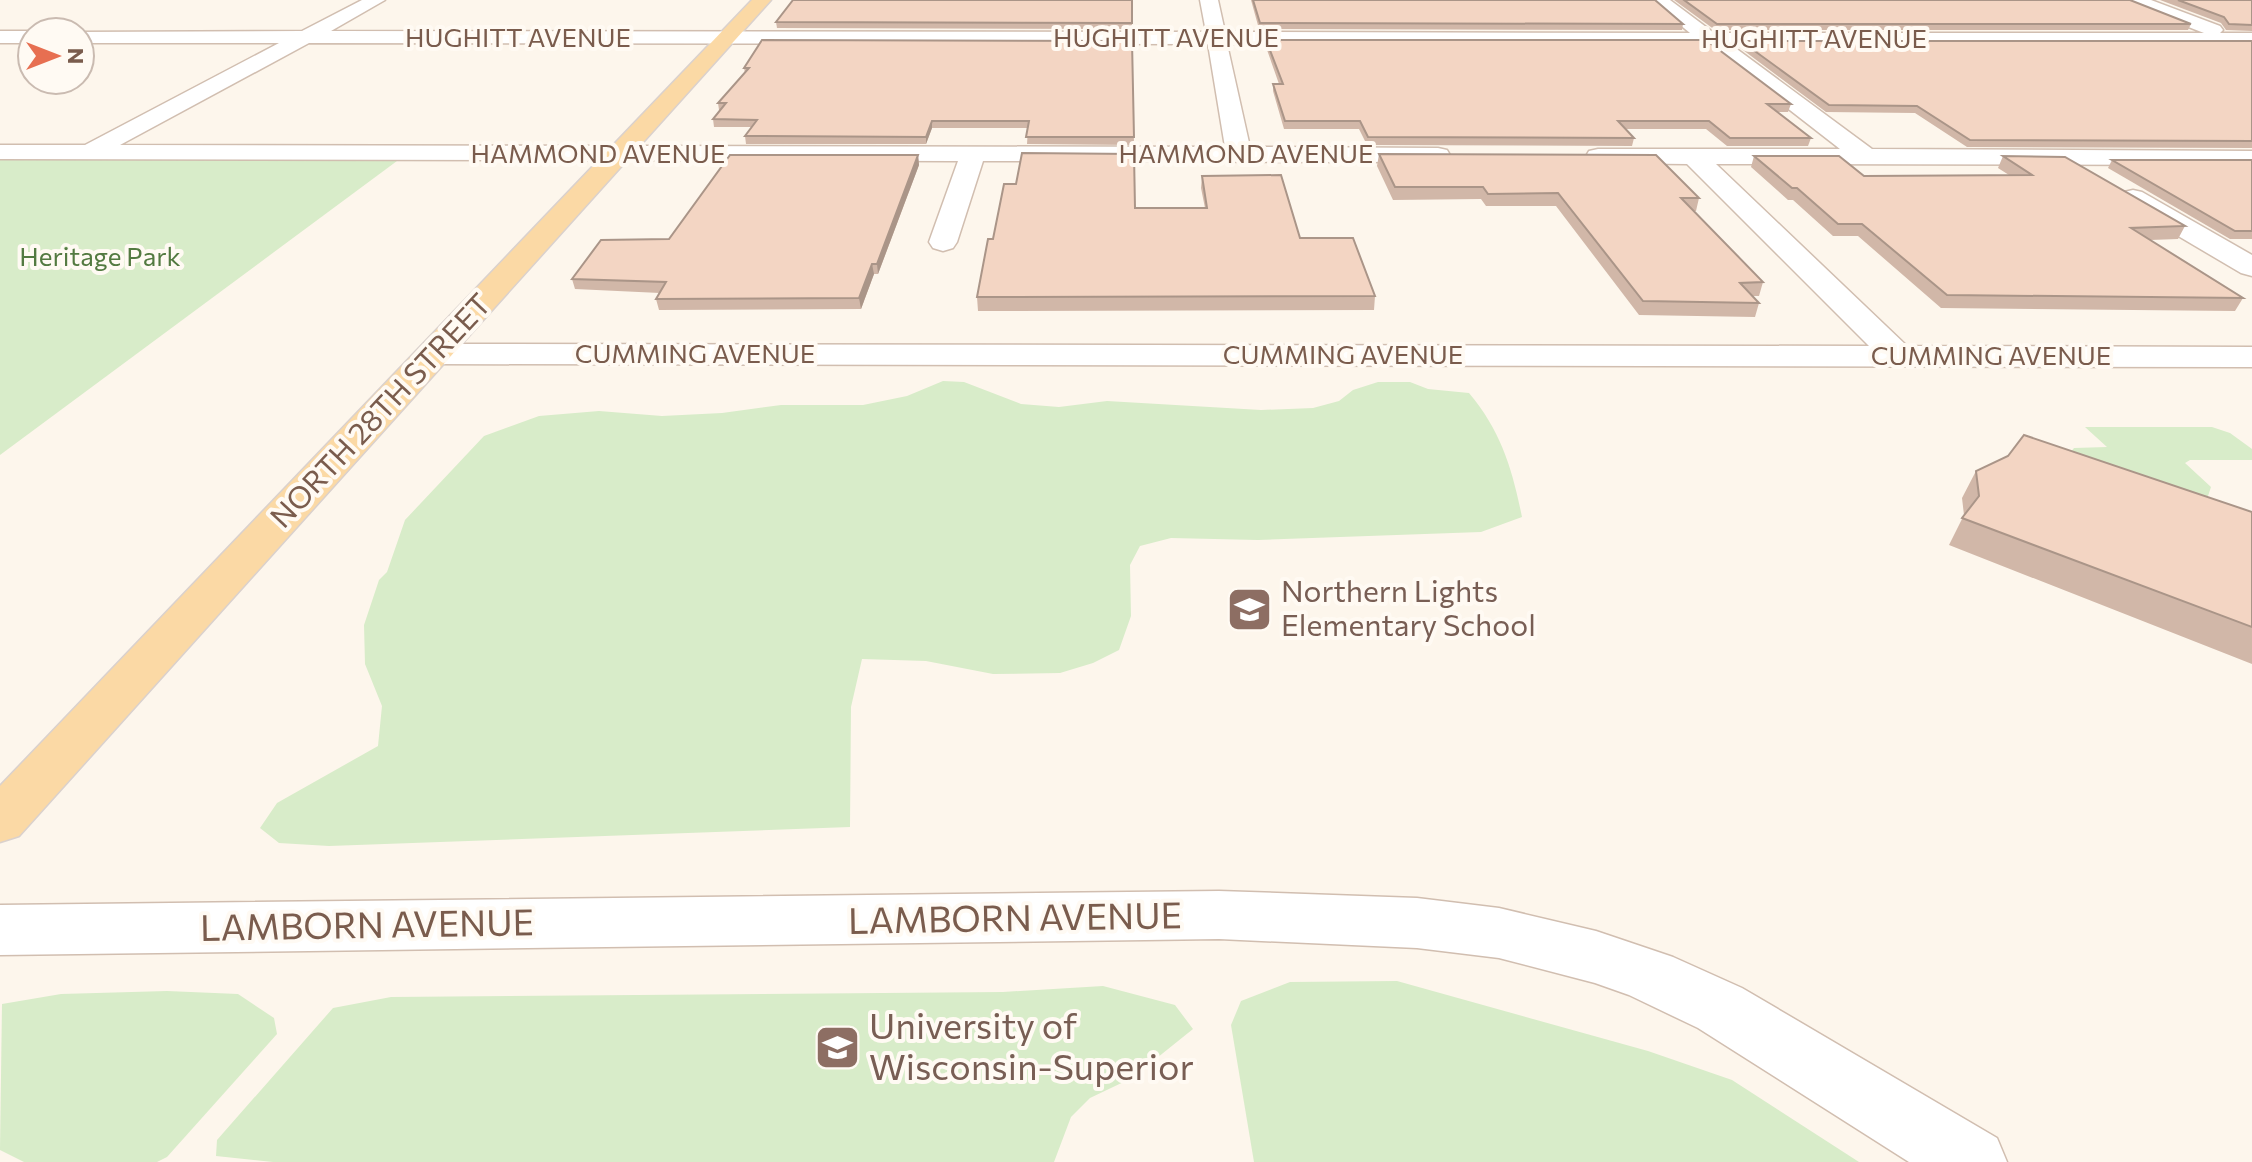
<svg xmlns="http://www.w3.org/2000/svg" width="2252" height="1162" font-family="Commissioner,sans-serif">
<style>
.green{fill:#d8ecc9}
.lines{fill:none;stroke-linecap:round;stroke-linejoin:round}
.minor-casing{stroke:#d1beb0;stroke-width:3}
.major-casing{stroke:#dad1cd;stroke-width:3}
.minor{fill:#fff;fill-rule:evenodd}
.major{fill:#fbd9a5;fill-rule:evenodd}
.wall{fill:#d1b7a8}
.shaded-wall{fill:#aa9588}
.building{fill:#f3d5c3;stroke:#aa9588;stroke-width:2}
.labels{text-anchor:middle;stroke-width:8;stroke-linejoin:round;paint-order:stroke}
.far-street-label{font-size:26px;fill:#7a5c4d;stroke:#fffaf3}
.far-park-label{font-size:26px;fill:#537a41;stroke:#fffaf3}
.street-label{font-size:30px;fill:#7a5c4d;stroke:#fffaf3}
.education-label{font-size:30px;fill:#785e54;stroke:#fffaf3;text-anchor:start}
.near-street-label{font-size:36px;fill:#7a5c4d;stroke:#fffaf3}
.near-education-label{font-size:36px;fill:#785e54;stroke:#fffaf3;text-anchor:start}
</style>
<rect width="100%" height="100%" fill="#fdf6ec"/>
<g class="green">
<path d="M 0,157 L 358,159 L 397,161 L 0,455 Z"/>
<path d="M 943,381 L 964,382 L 1021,404 L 1059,407 L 1107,401 L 1261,410 L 1313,408 L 1339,401 L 1353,390 L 1378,382 L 1410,382 L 1428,389 L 1469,393 C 1501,431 1512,468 1522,517 L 1481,532 L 1258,540 L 1171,538 L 1140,546 L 1130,565 L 1131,616 L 1119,650 L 1093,663 L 1060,673 L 993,674 L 926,661 L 862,659 L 851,707 L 850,827 L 329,846 L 279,843 L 260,828 L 277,803 L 378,746 L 382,706 L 365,664 L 364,625 L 379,580 L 387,572 L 405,520 L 484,436 L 539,416 L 599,411 L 662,416 L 722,413 L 781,405 L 863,405 L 907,396 Z"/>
<path d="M 2085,427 L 2212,427 L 2230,433 L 2252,449 L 2252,460 L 2190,460 L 2185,463 L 2211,487 L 2206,502 L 2058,469 L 2074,448 L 2107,447 Z"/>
<path d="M 1397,981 L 1648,1051 L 1732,1080 L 1859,1162 L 1254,1162 L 1231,1025 L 1241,1001 L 1290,982 Z"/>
<path d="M 1103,986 L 1175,1005 L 1193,1029 L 1132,1078 L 1090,1098 L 1071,1117 L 1054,1162 L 273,1162 L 216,1156 L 217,1140 L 333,1008 L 391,997 L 1003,992 Z"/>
<path d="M 167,991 L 238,994 L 274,1018 L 277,1034 L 167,1157 L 157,1162 L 24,1162 L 0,1150 L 2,1004 L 61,994 Z"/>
</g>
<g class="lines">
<defs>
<g id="minor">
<path d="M 362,0 L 385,0 L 331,31 L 1206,32 L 1200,0 L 1218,0 L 1225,32 L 1690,33 L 1650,0 L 1670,0 L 1714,33 L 2204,33 L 2129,4 L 2126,0 L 2151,0 L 2220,26 L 2223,30 L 2220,33 L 2252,33 L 2252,45 L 1730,44 L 1872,149 L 2252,151 L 2252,165 L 1716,164 L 1907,346 L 2252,347 L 2252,367 L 434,364 L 422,361 L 417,354 L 422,347 L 434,344 L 1869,346 L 1687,164 L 1598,163 L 1589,161 L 1586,156 L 1589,151 L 1598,149 L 1840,149 L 1705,44 L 1227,44 L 1250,147 L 1438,148 L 1447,150 L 1450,155 L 1447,160 L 1438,162 L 983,161 L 957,242 L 953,248 L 943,251 L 933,248 L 929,242 L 958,161 L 0,159 L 0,145 L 85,145 L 279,43 L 80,43 L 80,32 L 77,32 L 302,31 ZM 309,43 L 1208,44 L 1225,147 L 120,145 Z"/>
<path d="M 0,31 L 32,31 L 35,32 L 32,32 L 32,43 L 0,43 Z"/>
<path d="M 2133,190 L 2142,192 L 2252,255 L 2252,276 L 2241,273 L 2124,204 L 2120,198 L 2124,192 Z"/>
<path d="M 1219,891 L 1417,898 L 1499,908 L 1596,931 L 1673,957 L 1742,988 L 1997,1138 L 2007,1162 L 1909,1162 L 1698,1028 L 1629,995 L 1595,983 L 1499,958 L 1417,948 L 1219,939 L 0,955 L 0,905 Z"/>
</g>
<path id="major" d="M 752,0 L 771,0 L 19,836 L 0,842 L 0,786 Z"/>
</defs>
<use href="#minor" class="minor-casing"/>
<use href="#major" class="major-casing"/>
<use href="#minor" class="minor"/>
<use href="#major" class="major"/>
</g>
<g class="wall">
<path d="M 1132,0 L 1132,29 L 777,28 L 776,22 Z"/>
<path d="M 1251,0 L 1655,0 L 1683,24 L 1682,30 L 1259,29 Z"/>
<path d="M 1674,0 L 2130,0 L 2191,24 L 2188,30 L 1715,30 Z"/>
<path d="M 2160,0 L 2252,0 L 2252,31 L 2226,30 L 2221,23 Z"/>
<path d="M 1266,40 L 1791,104 L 1788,112 L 1777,112 L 1811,138 L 1808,146 L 1727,146 L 1706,129 L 1626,129 L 1634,138 L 1632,146 L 1367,145 L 1359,129 L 1284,129 L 1273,91 L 1273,84 L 1279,84 L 1266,47 Z"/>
<path d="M 1132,41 L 1134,145 L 1027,144 L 1028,128 L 932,128 L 926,144 L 746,144 L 745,136 L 752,127 L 714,127 L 713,119 L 720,110 L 719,110 L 718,103 L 745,73 L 744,68 Z"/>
<path d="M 1741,41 L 2252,41 L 2252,148 L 1967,147 L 1915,113 L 1826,112 L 1739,47 Z"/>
<path d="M 1379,154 L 1699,198 L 1696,211 L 1693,211 L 1763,282 L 1759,296 L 1753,296 L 1759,303 L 1755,317 L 1639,315 L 1556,206 L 1486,206 L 1481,199 L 1393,200 L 1377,166 Z"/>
<path d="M 918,155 L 919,165 L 878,274 L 874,274 L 861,309 L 659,310 L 656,299 L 660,293 L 575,289 L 572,279 L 669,239 Z"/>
<path d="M 1754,156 L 1864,176 L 2009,175 L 1998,168 L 2003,156 L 2185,226 L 2178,239 L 2150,240 L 2243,298 L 2235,311 L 1941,308 L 1858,236 L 1833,236 L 1793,200 L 1788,200 L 1751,167 Z"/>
<path d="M 2112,160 L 2252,160 L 2252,239 L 2230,239 L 2108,168 Z"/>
<path d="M 1202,176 L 1300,238 L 1375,296 L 1374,310 L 978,311 L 977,297 L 993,239 L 1016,184 L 1135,208 L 1205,208 L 1201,188 Z"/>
<path d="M 1976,471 L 2252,512 L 2252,664 L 1949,545 L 1964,515 L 1962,498 Z"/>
</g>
<g class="shaded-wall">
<path d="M 932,121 L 932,128 L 926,144 L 926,137 Z"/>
<path d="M 918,155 L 919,165 L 878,274 L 877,264 Z"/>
<path d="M 872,264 L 874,274 L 861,309 L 859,298 Z"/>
</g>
<g class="building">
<path d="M 793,0 L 1132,0 L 1132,23 L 776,22 Z"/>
<path d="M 1253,0 L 1655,0 L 1683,24 L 1260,23 Z"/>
<path d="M 1684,0 L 2130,0 L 2191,24 L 1717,24 Z"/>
<path d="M 2178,0 L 2252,0 L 2252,25 L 2229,24 L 2224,17 Z"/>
<path d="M 762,40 L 1132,41 L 1134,137 L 1026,137 L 1029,121 L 932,121 L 926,137 L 745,136 L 757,120 L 713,119 L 726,103 L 718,103 L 749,68 L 744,68 Z"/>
<path d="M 1266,40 L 1706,40 L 1791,104 L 1767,104 L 1811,138 L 1730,138 L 1709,121 L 1618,121 L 1634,138 L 1368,137 L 1360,121 L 1285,121 L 1273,84 L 1283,84 Z"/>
<path d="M 1741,41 L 2252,41 L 2252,141 L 1970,140 L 1917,106 L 1829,105 Z"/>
<path d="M 1022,153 L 1134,154 L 1135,208 L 1207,208 L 1202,176 L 1281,175 L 1300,238 L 1353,238 L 1375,296 L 977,297 L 988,239 L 993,239 L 1004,184 L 1016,184 Z"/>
<path d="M 1379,154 L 1656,155 L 1699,198 L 1681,198 L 1763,282 L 1740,283 L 1759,303 L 1643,301 L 1558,193 L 1488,194 L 1483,187 L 1395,187 Z"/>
<path d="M 730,155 L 918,155 L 877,264 L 872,264 L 859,298 L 656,299 L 666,282 L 572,279 L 601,240 L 669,239 Z"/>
<path d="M 1754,156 L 1839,156 L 1864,176 L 2032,175 L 2003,156 L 2065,157 L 2185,226 L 2131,228 L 2243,298 L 1947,295 L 1862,224 L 1838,224 L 1797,188 L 1792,188 Z"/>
<path d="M 2112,160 L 2252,160 L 2252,231 L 2235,231 Z"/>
<path d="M 2024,435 L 2252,512 L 2252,627 L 1962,518 L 1979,496 L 1976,471 L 2008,456 Z"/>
</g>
<defs>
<symbol id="school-square" viewBox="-11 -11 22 22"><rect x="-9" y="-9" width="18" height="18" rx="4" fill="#8d6e63" stroke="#fffaf3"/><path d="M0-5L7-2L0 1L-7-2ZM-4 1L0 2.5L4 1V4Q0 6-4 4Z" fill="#fff"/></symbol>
<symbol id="university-square" viewBox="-11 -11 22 22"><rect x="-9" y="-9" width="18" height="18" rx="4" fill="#8d6e63" stroke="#fffaf3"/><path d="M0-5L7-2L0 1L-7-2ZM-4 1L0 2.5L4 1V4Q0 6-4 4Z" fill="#fff"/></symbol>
</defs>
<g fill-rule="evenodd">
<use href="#school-square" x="1224" y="584" width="51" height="51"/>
<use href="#university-square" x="812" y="1022" width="51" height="51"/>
</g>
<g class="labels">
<g class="far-street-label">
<text x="518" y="47">HUGHITT AVENUE</text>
<text x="1166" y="47">HUGHITT AVENUE</text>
<text x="1814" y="48">HUGHITT AVENUE</text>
<text x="598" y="163">HAMMOND AVENUE</text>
<text x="1246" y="163">HAMMOND AVENUE</text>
<text x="695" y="363">CUMMING AVENUE</text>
<text x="1343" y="364">CUMMING AVENUE</text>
<text x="1991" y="365">CUMMING AVENUE</text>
</g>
<g class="far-park-label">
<text x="100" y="266">Heritage Park</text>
</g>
<g class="street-label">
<text transform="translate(381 411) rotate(-47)" y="10">NORTH 28TH STREET</text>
</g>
<g class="education-label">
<text x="1281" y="602">Northern Lights<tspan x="1281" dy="34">Elementary School</tspan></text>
</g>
<g class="near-street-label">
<text transform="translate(1015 918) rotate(-1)" y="13">LAMBORN AVENUE</text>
<text transform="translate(367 925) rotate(-1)" y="13">LAMBORN AVENUE</text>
</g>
<g class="near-education-label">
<text x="869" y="1039">University of<tspan x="869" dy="41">Wisconsin-Superior</tspan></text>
</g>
</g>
<g transform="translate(56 56) rotate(90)"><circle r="38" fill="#fffaf3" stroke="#cabbb1" stroke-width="2"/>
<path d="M0-6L14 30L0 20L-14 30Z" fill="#e76f51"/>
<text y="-12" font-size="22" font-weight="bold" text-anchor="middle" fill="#7a5c4d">N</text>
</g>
</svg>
